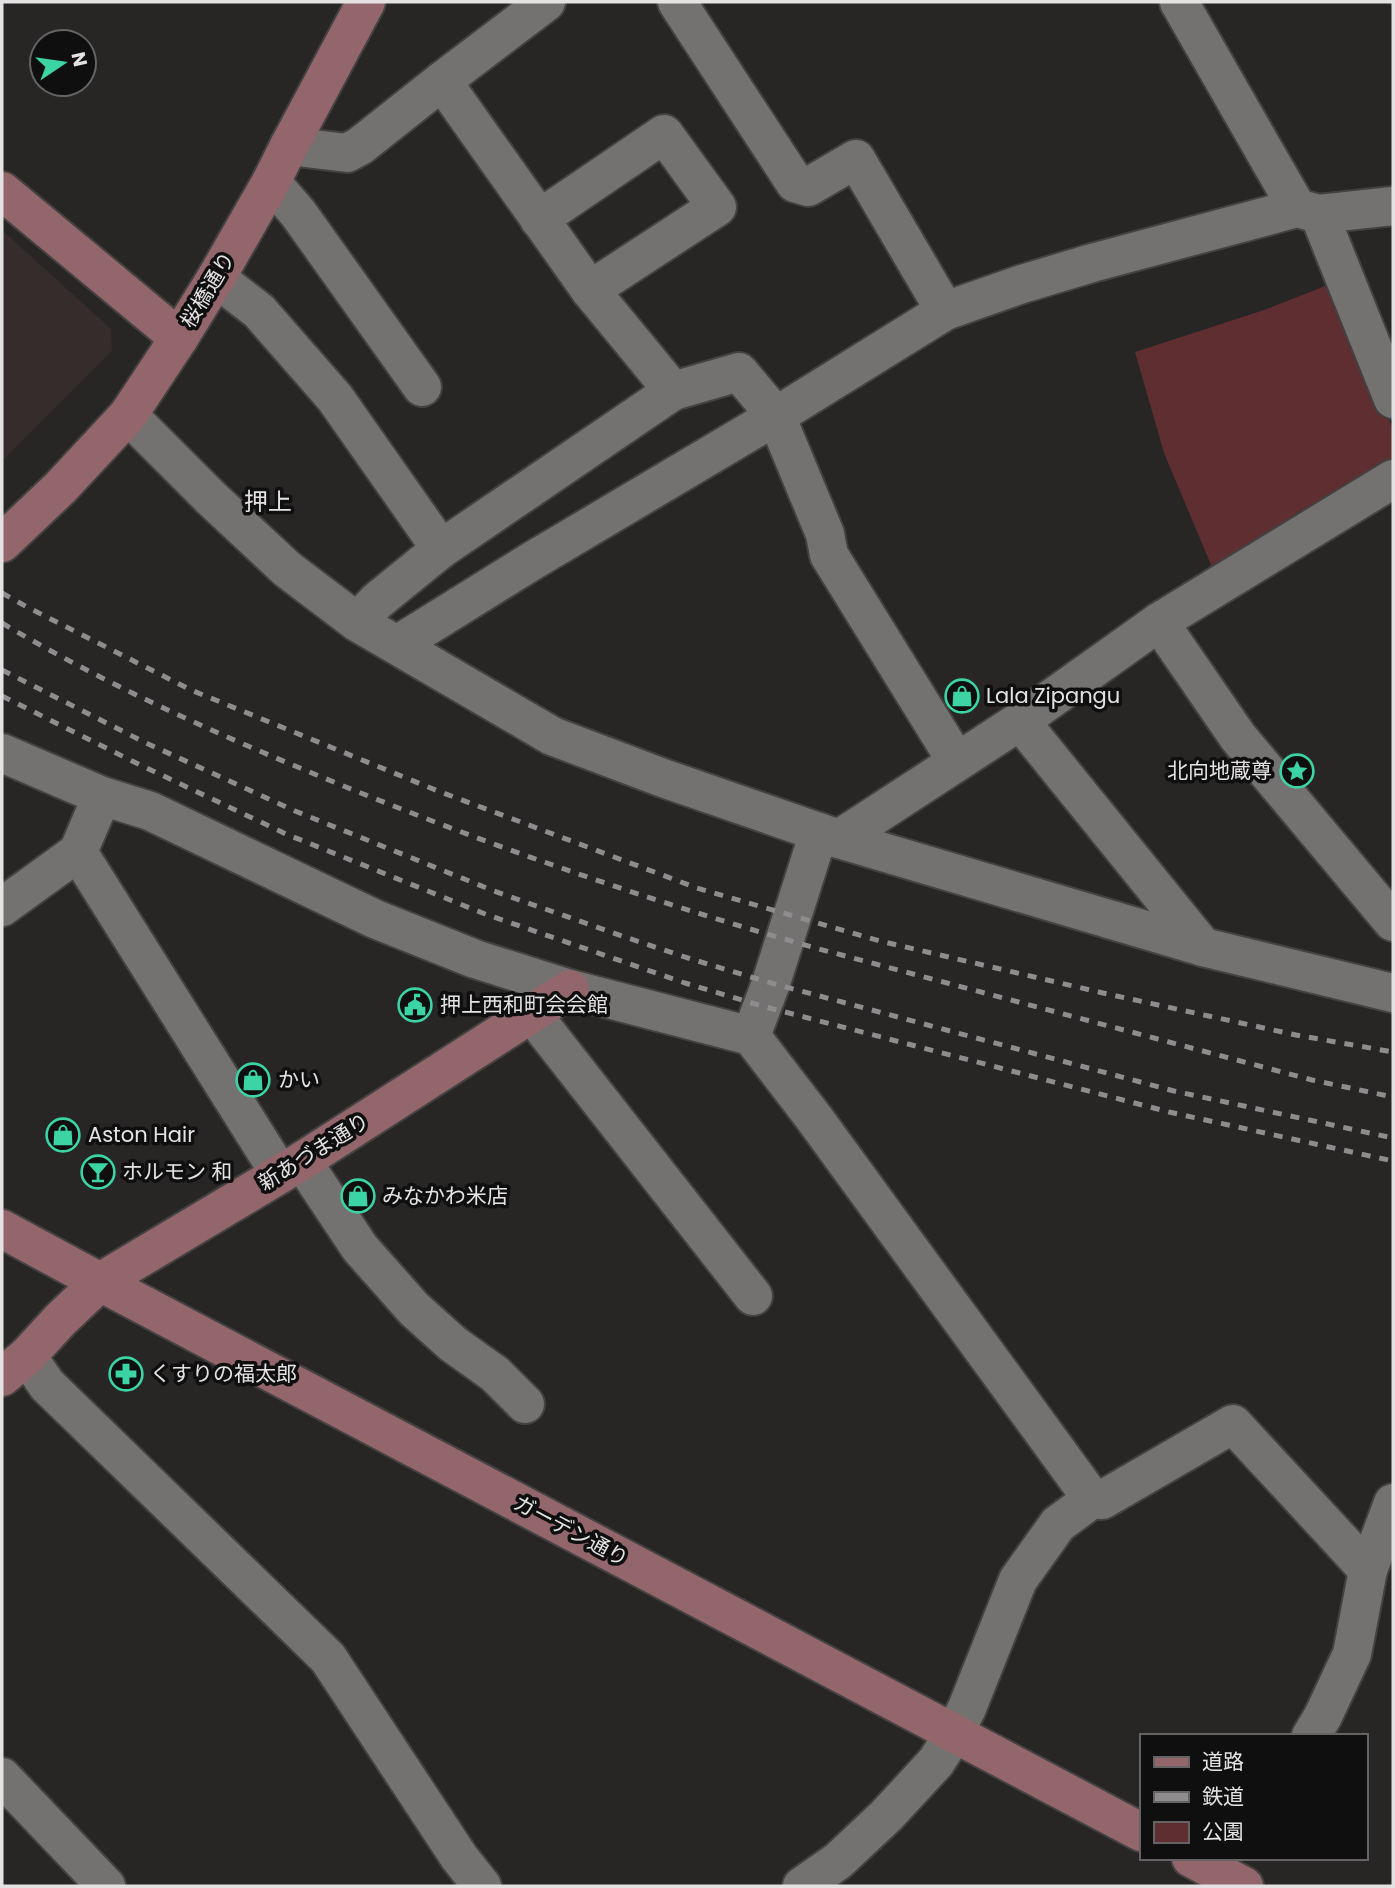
<svg xmlns="http://www.w3.org/2000/svg" width="1395" height="1888" font-family="Poppins,'Noto Sans JP',sans-serif">
<style>
.built{fill:#362c2c}
.green{fill:#5e2e31}
.lines{fill:none;stroke-linecap:round;stroke-linejoin:round}
.street-casing{stroke:#444141;stroke-width:42}
.secondary-casing{stroke:#444141;stroke-width:42}
.street{stroke:#747171;stroke-width:38}
.secondary{stroke:#93666c;stroke-width:38}
.rail{stroke:#8e8c8c;stroke-width:5;stroke-dasharray:9 9;stroke-linecap:butt}
.labels{text-anchor:middle;stroke-width:7;stroke-linejoin:round;paint-order:stroke}
.street-label{font-size:21px;fill:#e4e2e2;stroke:#100f0f}
.poi-label{font-size:21px;fill:#e4e2e2;stroke:#100f0f;text-anchor:start}
.quarter-label{font-size:24px;fill:#e4e2e2;stroke:#100f0f}
</style>
<rect width="100%" height="100%" fill="#282525"/>
<path class="built" d="M 2,230 L 111,329 L 112,351 L 2,461 Z"/>
<path class="green" d="M 1330,284 L 1393,429 L 1393,464 L 1214,572 L 1164,453 L 1135,352 L 1264,310 Z"/>
<g class="lines">
<defs>
<g id="street">
<path d="M 677,2 L 795,183 L 808,187 L 856,159 L 945,311"/>
<path d="M 1179,2 L 1297,208"/>
<path d="M 442,81 L 590,290 L 673,391"/>
<path d="M 289,146 L 347,153 L 360,146 L 442,81 L 546,2"/>
<path d="M 271,182 L 298,213 L 422,387"/>
<path d="M 1319,214 L 1393,399"/>
<path d="M 539,219 L 664,134 L 717,207 L 590,290"/>
<path d="M 216,278 L 259,311 L 335,398 L 441,549"/>
<path d="M 128,415 L 211,498 L 287,569 L 357,622 L 552,736 L 663,778 L 839,839 L 1203,947 L 1393,993"/>
<path d="M 357,622 L 377,601 L 441,549 L 673,391 L 739,372 L 776,416 L 825,534 L 829,555 L 957,762"/>
<path d="M 1159,622 L 1238,737 L 1393,922"/>
<path d="M 397,645 L 532,561 L 776,416 L 945,311 L 1022,284 L 1092,263 L 1297,208 L 1319,214 L 1393,206"/>
<path d="M 1020,721 L 1203,947"/>
<path d="M 2,753 L 102,796 L 150,811 L 375,919 L 475,959 L 570,989 L 751,1036 L 771,983 L 819,832"/>
<path d="M 839,839 L 1020,721 L 1159,622 L 1393,479"/>
<path d="M 78,852 L 280,1174"/>
<path d="M 2,907 L 78,852 L 102,796"/>
<path d="M 532,1014 L 753,1296"/>
<path d="M 751,1036 L 814,1118 L 1092,1499 L 1058,1524 L 1018,1580 L 967,1708 L 954,1734 L 936,1762 L 886,1816 L 838,1861 L 802,1886"/>
<path d="M 302,1161 L 360,1248 L 414,1309 L 453,1344 L 495,1374 L 525,1404"/>
<path d="M 27,1356 L 47,1385 L 328,1658 L 459,1857 L 482,1886"/>
<path d="M 1092,1499 L 1102,1500 L 1233,1424 L 1368,1570"/>
<path d="M 1311,1736 L 1323,1716 L 1352,1654 L 1368,1570 L 1393,1503"/>
<path d="M 2,1777 L 106,1886"/>
</g>
<g id="secondary">
<path d="M 2,191 L 179,338"/>
<path d="M 2,543 L 61,487 L 128,415 L 179,338 L 216,278 L 271,182 L 289,146 L 366,2"/>
<path d="M 2,1229 L 100,1282 L 1141,1832"/>
<path d="M 2,1377 L 27,1356 L 60,1320 L 100,1282 L 302,1161 L 570,989"/>
<path d="M 1191,1858 L 1244,1886"/>
</g>
</defs>
<use href="#street" class="street-casing"/>
<use href="#secondary" class="secondary-casing"/>
<use href="#street" class="street"/>
<use href="#secondary" class="secondary"/>
<g class="rail">
<path d="M 2,593 L 27,607 L 191,690 L 438,791 L 697,888 L 880,941 L 1103,993 L 1296,1035 L 1393,1052"/>
<path d="M 2,623 C 93,677 190,722 288,763 C 461,836 638,898 819,949 L 1312,1080 L 1393,1097"/>
<path d="M 2,670 L 144,742 L 295,811 L 494,891 L 622,936 L 691,959 L 771,983 L 1174,1091 L 1393,1138"/>
<path d="M 2,696 L 132,761 L 286,834 L 485,914 L 685,983 L 762,1006 L 1169,1112 L 1393,1161"/>
</g>
</g>
<defs>
<symbol id="shop-ring" viewBox="-11 -11 22 22"><circle r="9.5" fill="#100f0f" stroke="#3cd4a4" stroke-width="1.5"/><path d="M-5-2.5h2.3a2.7 3.5 0 0 1 5.4 0H5L5.5 6h-11ZM-1.5-2.5h3a1.5 2.3 0 0 0-3 0Z" fill="#3cd4a4"/></symbol>
<symbol id="sight-ring" viewBox="-11 -11 22 22"><circle r="9.5" fill="#100f0f" stroke="#3cd4a4" stroke-width="1.5"/><path d="M0-6L1.8-2.2L6-1.7L2.9 1.2L3.7 5.4L0 3.3L-3.7 5.4L-2.9 1.2L-6-1.7L-1.8-2.2Z" fill="#3cd4a4"/></symbol>
<symbol id="civic-ring" viewBox="-11 -11 22 22"><circle r="9.5" fill="#100f0f" stroke="#3cd4a4" stroke-width="1.5"/><path d="M-.6-6.5H3V-4.5H.6V-3L4-1V1h2V6H-6V1h2V-1L-.6-3ZM-1.2 2.5V6h2.4V2.5Z" fill="#3cd4a4"/></symbol>
<symbol id="bar-ring" viewBox="-11 -11 22 22"><circle r="9.5" fill="#100f0f" stroke="#3cd4a4" stroke-width="1.5"/><path d="M-6-5H6L.8 .8V4.5H3.5V6h-7V4.5H-.8V.8Z" fill="#3cd4a4"/></symbol>
<symbol id="pharmacy-ring" viewBox="-11 -11 22 22"><circle r="9.5" fill="#100f0f" stroke="#3cd4a4" stroke-width="1.5"/><path d="M-2-6h4v4h4v4h-4v4h-4v-4h-4v-4h4Z" fill="#3cd4a4"/></symbol>
</defs>
<g fill-rule="evenodd">
<use href="#shop-ring" x="943" y="677" width="38" height="38"/>
<use href="#sight-ring" x="1278" y="752" width="38" height="38"/>
<use href="#civic-ring" x="396" y="986" width="38" height="38"/>
<use href="#shop-ring" x="234" y="1061" width="38" height="38"/>
<use href="#shop-ring" x="44" y="1116" width="38" height="38"/>
<use href="#bar-ring" x="79" y="1153" width="38" height="38"/>
<use href="#shop-ring" x="339" y="1177" width="38" height="38"/>
<use href="#pharmacy-ring" x="107" y="1355" width="38" height="38"/>
</g>
<g class="labels">
<g class="street-label">
<text transform="translate(208 290) rotate(-59)" y="7">桜橋通り</text>
<text transform="translate(314 1152) rotate(-32)" y="7">新あづま通り</text>
<text transform="translate(571 1531) rotate(28)" y="7">ガーデン通り</text>
</g>
<g class="poi-label">
<text x="986" y="703">Lala Zipangu</text>
<text x="1272" y="778" text-anchor="end">北向地蔵尊</text>
<text x="440" y="1012">押上西和町会会館</text>
<text x="278" y="1087">かい</text>
<text x="88" y="1142">Aston Hair</text>
<text x="122" y="1179">ホルモン 和</text>
<text x="382" y="1203">みなかわ米店</text>
<text x="150" y="1381">くすりの福太郎</text>
</g>
<g class="quarter-label">
<text x="268" y="510">押上</text>
</g>
</g>
<rect width="1395" height="1888" fill="none" stroke="#e4e2e2" stroke-width="7"/>
<rect x="1140" y="1734" width="228" height="126" fill="#100f0f" stroke="#656363" stroke-width="2"/>
<rect x="1154" y="1757" width="35" height="10" fill="#93666c" stroke="#656363" stroke-width="2"/>
<text x="1202" y="1769" font-size="21" fill="#e4e2e2">道路</text>
<rect x="1154" y="1792" width="35" height="10" fill="#8e8c8c" stroke="#656363" stroke-width="2"/>
<text x="1202" y="1804" font-size="21" fill="#e4e2e2">鉄道</text>
<rect x="1154" y="1822" width="35" height="21" fill="#5e2e31" stroke="#656363" stroke-width="2"/>
<text x="1202" y="1839" font-size="21" fill="#e4e2e2">公園</text>
<g transform="translate(63 63) rotate(77)"><circle r="33" fill="#100f0f" stroke="#656363" stroke-width="2"/>
<path d="M0-5L12 26L0 18L-12 26Z" fill="#3cd4a4"/>
<text y="-10" font-size="19" font-weight="bold" text-anchor="middle" fill="#e4e2e2">N</text>
</g>
</svg>
